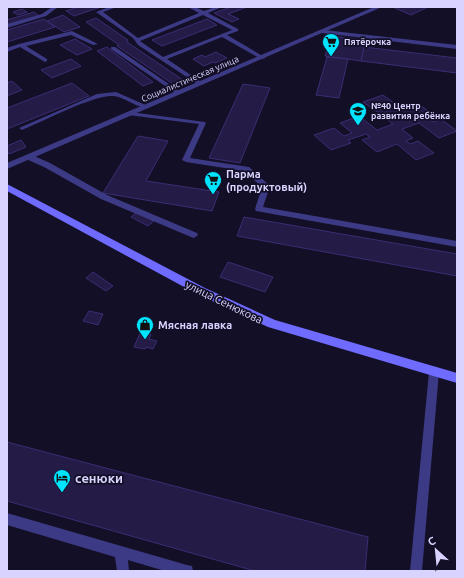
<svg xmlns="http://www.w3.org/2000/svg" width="464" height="578" font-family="Ubuntu,sans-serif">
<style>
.building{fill:#241b47;stroke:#3b2d73}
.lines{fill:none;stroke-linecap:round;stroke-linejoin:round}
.lane{fill:#3d3a85;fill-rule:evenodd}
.street{fill:#3d3a85;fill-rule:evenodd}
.secondary{fill:#6f6bff;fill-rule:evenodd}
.labels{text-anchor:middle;stroke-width:3.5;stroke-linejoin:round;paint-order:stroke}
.far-poi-label{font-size:9px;font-weight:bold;fill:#d9d4ff;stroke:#130f26;text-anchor:start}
.far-street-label{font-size:9px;fill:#d9d4ff;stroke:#130f26}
.poi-label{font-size:11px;font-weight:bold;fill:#d9d4ff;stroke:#130f26;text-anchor:start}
.street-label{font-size:11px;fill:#d9d4ff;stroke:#130f26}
.near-poi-label{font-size:13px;font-weight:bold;fill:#d9d4ff;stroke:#130f26;text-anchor:start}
</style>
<rect width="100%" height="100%" fill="#130f26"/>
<g class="building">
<path d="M 78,7 L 101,7 L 74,16 L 66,11 Z"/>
<path d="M 231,7 L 247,7 L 228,14 L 239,19 L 232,22 L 214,13 Z"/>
<path d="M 397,7 L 428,7 L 411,15 L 395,8 Z"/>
<path d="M 22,9 L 27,12 L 18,15 L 13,12 Z"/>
<path d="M 34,12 L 39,16 L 7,25 L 7,20 Z"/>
<path d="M 63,15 L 80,27 L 64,32 L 47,21 Z"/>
<path d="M 96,18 L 128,40 L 127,42 L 183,80 L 173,84 L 117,46 L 119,45 L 86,22 Z"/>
<path d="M 44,19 L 55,27 L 7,42 L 7,30 Z"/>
<path d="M 207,19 L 217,25 L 162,46 L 152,40 Z"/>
<path d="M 331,36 L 366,40 L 361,61 L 325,56 Z"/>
<path d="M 75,39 L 92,49 L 77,55 L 60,45 Z"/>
<path d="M 107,47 L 153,82 L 143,86 L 97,51 Z"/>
<path d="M 364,47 L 457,58 L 457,73 L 361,61 Z"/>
<path d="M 216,52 L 227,58 L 215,63 L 213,62 L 204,66 L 193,59 L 202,55 L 205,57 Z"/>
<path d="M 327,57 L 348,59 L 339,98 L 316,95 Z"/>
<path d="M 71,59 L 81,66 L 52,78 L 41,70 Z"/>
<path d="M 12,81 L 22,90 L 7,96 L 7,83 Z"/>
<path d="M 72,83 L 89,96 L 7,129 L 7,108 Z"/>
<path d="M 243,84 L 270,88 L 240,163 L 209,158 Z"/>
<path d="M 383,95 L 401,108 L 417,103 L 434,115 L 427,117 L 434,122 L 441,119 L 457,131 L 439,138 L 419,123 L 402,129 L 413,138 L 406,141 L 410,144 L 418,141 L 434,153 L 416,160 L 397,144 L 377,152 L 362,140 L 370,137 L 366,134 L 348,140 L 351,143 L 331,150 L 314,135 L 334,128 L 344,136 L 352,133 L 340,123 L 359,116 L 377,130 L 393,124 L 385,118 L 392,116 L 387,112 L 380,114 L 363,102 Z"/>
<path d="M 138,136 L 168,141 L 146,181 L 219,192 L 212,211 L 103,193 Z"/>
<path d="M 21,140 L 26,147 L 9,154 L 7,151 L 7,146 Z"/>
<path d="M 137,212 L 154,221 L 148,226 L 131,217 Z"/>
<path d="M 244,217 L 457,254 L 457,276 L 237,236 Z"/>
<path d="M 228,262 L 273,277 L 265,292 L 220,277 Z"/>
<path d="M 93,272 L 113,286 L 106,291 L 86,278 Z"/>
<path d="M 89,311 L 103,314 L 98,325 L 83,321 Z"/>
<path d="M 141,331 L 151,334 L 149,339 L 157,341 L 153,349 L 146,347 L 145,349 L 134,347 Z"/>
<path d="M 7,442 L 368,537 L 365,571 L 255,571 L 7,501 Z"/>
</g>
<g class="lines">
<g class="lane">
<path d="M 52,7 L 58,7 L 46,16 L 7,28 L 7,24 L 42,14 Z"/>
<path d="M 109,7 L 117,7 L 103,12 L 138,38 L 199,13 L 188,7 L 195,7 L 204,11 L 215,7 L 222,7 L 208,13 L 238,29 L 238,31 L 227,35 L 266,58 L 261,59 L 222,37 L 167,59 L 204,84 L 199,85 L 138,45 L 133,38 L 96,12 ZM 203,15 L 232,30 L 163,57 L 140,41 Z"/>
<path d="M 324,30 L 457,45 L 457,49 L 322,33 L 321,32 Z"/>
<path d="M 72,31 L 98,44 L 93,45 L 71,35 L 26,46 L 47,59 L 47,61 L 45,62 L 20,47 L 7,52 L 7,48 L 19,44 Z"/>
<path d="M 111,47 L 115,47 L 182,93 L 177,94 L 111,49 Z"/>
<path d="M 116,92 L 150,107 C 143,112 123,96 113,96 C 93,95 46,120 24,129 L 22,130 L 19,128 L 97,94 Z"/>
<path d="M 130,112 L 205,122 L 206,123 L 190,158 L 249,167 L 270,186 L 263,207 L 457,241 L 457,247 L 256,211 L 255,209 L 262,187 L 244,171 L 186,162 L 182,160 L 199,124 L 128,115 L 127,114 Z"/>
<path d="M 26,155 L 32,155 L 50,163 L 107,195 L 197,233 L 198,235 L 194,238 L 191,237 L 101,199 L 44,167 L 26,159 Z"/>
<path d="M 434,368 L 438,369 L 439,372 L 422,571 L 410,571 L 429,372 L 430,369 Z"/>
<path d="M 7,513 L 187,565 L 192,566 L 193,571 L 165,571 L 128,560 L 129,571 L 117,571 L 115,557 L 7,525 Z"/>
</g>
<path class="street" d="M 374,7 L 382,7 L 7,169 L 7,163 Z"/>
<path class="secondary" d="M 7,184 L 205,288 L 275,320 L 457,373 L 457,383 L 268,327 L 197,294 L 7,191 Z"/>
</g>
<defs>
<symbol id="supermarket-pin" viewBox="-11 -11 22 30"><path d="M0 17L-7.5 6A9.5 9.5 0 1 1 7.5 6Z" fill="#00e5ff" stroke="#130f26"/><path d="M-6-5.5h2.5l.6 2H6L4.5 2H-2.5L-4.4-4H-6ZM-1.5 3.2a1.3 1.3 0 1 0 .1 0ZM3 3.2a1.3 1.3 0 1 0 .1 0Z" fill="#111"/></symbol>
<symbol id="school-pin" viewBox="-11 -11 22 30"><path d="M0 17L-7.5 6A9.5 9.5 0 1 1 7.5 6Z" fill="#00e5ff" stroke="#130f26"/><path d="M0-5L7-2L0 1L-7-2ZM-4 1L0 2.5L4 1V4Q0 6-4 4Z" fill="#111"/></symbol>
<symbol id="shop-pin" viewBox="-11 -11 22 30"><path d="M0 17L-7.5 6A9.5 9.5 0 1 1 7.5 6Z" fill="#00e5ff" stroke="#130f26"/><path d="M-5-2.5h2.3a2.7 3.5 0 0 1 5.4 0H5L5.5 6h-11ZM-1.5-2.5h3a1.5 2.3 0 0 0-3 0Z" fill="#111"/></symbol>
<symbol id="hotel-pin" viewBox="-11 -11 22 30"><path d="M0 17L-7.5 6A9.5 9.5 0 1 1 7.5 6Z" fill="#00e5ff" stroke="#130f26"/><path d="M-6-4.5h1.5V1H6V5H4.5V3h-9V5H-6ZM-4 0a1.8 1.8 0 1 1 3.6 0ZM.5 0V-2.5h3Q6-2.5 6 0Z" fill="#111"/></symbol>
</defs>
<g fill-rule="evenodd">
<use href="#supermarket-pin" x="321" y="32" width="20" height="27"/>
<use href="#school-pin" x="348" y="101" width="20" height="27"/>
<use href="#supermarket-pin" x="203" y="170" width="20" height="27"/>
<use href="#shop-pin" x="135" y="315" width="20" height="27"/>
<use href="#hotel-pin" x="52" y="468" width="20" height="27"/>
</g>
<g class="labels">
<g class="far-poi-label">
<text x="344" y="45">Пятёрочка</text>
<text x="371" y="109">№40 Центр<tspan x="371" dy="10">развития ребёнка</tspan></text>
</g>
<g class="far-street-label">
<text transform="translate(190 79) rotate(-23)" y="3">Социалистическая улица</text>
</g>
<g class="poi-label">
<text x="226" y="178">Парма<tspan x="226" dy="13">(продуктовый)</tspan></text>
<text x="158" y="329">Мясная лавка</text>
</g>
<g class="street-label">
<text transform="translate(224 302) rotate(26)" y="4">улица Сенюкова</text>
</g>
<g class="near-poi-label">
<text x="75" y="483">сенюки</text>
</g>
</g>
<rect width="464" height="578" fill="none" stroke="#d9d4ff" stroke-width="16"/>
<g transform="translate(436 550) rotate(333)" stroke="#130f26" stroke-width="3" paint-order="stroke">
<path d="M0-3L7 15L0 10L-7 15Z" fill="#d9d4ff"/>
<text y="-6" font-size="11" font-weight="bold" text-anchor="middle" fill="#d9d4ff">С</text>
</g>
</svg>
